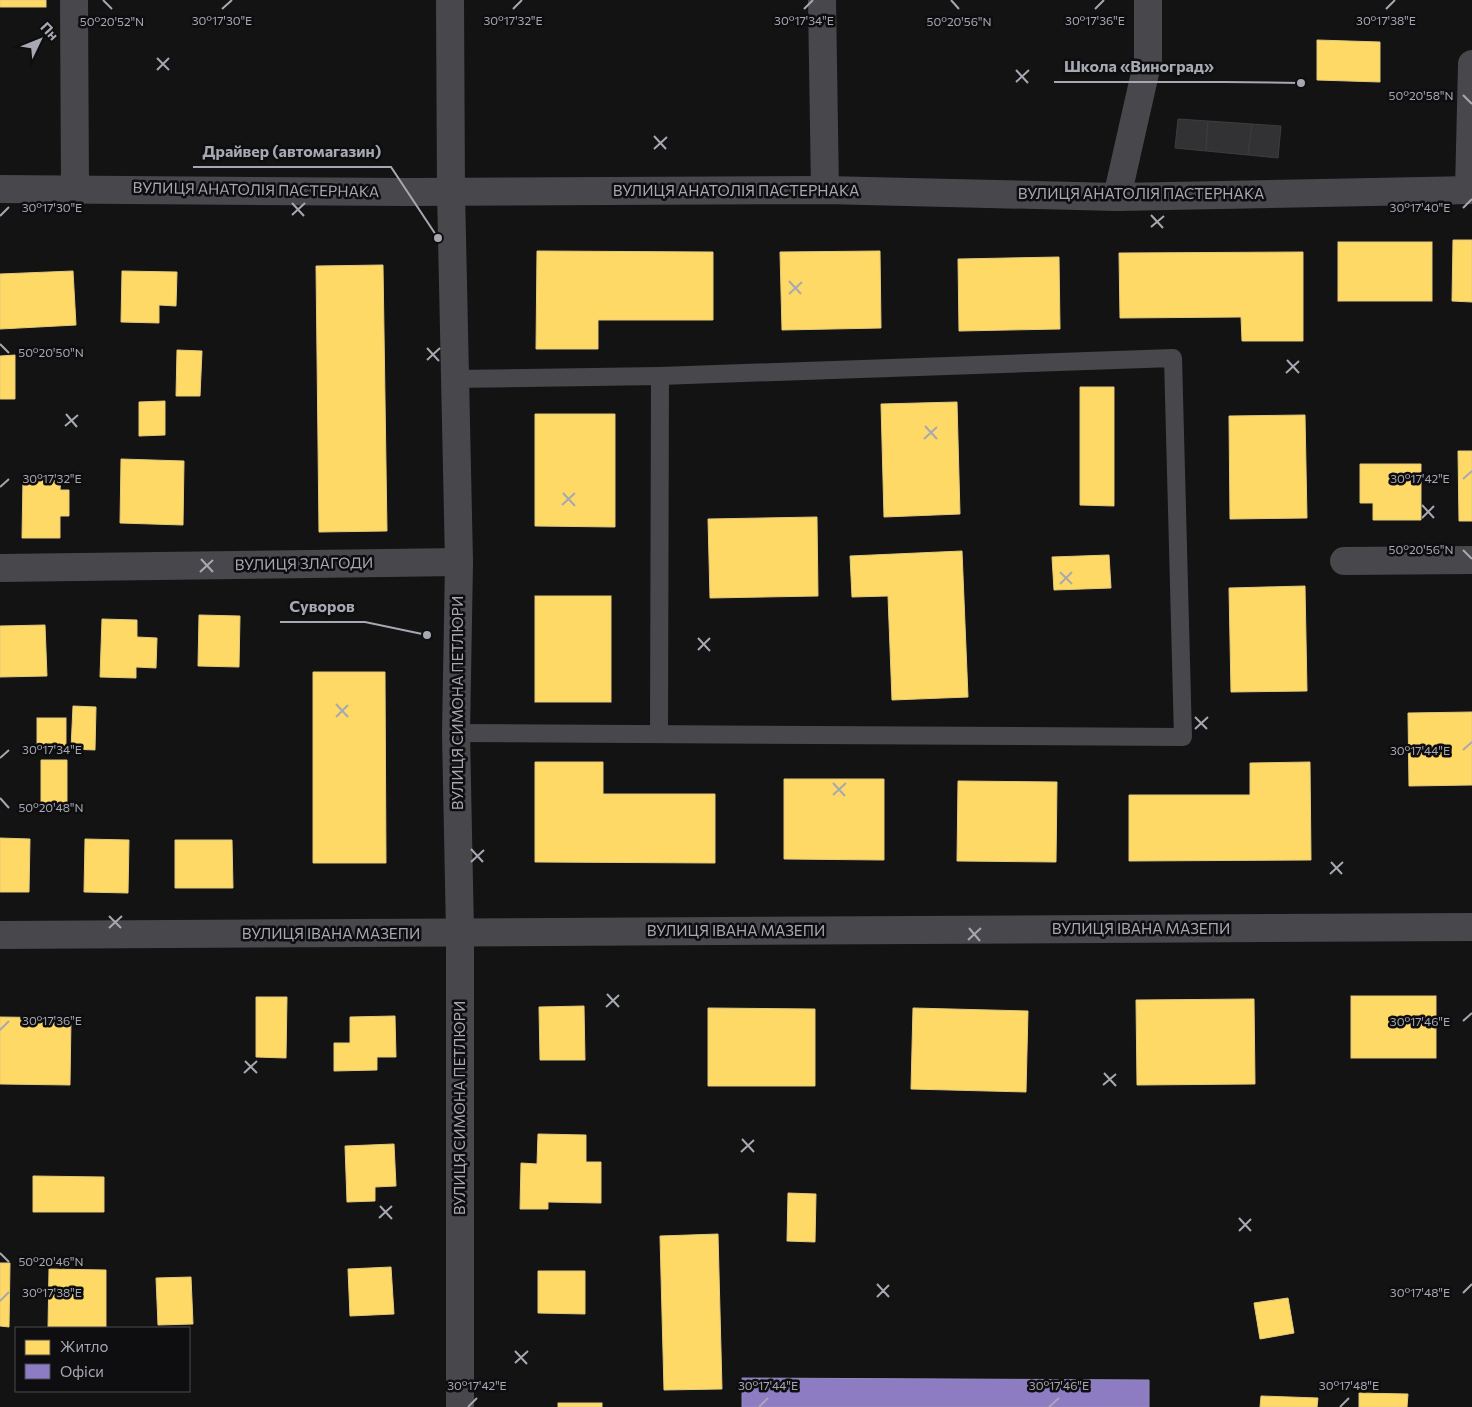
<svg xmlns="http://www.w3.org/2000/svg" width="1472" height="1407" font-family="Commissioner,sans-serif">
<style>
.homes{fill:#ffd966;stroke:#e4ca7d}
.offices{fill:#8e7cc3;stroke:#9589be}
.building{fill:#323234;stroke:#3c3d3f}
.lines{fill:none;stroke-linecap:round;stroke-linejoin:round}
.service{stroke:#48484c;stroke-width:18}
.minor{stroke:#48484c;stroke-width:28}
.ticks{fill:none;stroke:#a6a8b2;stroke-width:2}
.labels{text-anchor:middle;stroke-width:5;stroke-linejoin:round;paint-order:stroke}
.street-label{font-size:15px;fill:#a6a8b2;stroke:#0e0d0f}
.ticks-label{font-size:12px;text-anchor:middle;fill:#a6a8b2;stroke:#0e0d0f;stroke-width:5;stroke-linejoin:round;paint-order:stroke}
.leader{fill:none;stroke:#a6a8b2;stroke-width:2}
.callout-dot{fill:#a6a8b2;stroke:#0e0d0f;stroke-width:2}
.callout-label{font-size:16px;text-anchor:middle;font-weight:bold;fill:#a6a8b2;stroke:#0e0d0f;stroke-width:5;stroke-linejoin:round;paint-order:stroke}
</style>
<rect width="100%" height="100%" fill="#131313"/>
<g class="homes">
<rect x="0" y="0" width="46" height="7"/>
<path d="M 1317,40 L 1380,42 L 1380,82 L 1317,80 Z"/>
<path d="M 1453,240 L 1472,240 L 1472,302 L 1452,301 Z"/>
<rect x="1338" y="242" width="94" height="59"/>
<path d="M 537,251 L 713,252 L 713,320 L 598,320 L 598,349 L 536,349 Z"/>
<path d="M 880,251 L 881,328 L 782,330 L 780,252 Z"/>
<path d="M 1303,252 L 1303,341 L 1242,341 L 1241,317 L 1120,318 L 1119,253 Z"/>
<path d="M 1059,257 L 1060,329 L 959,331 L 958,259 Z"/>
<path d="M 383,265 L 387,531 L 319,532 L 316,266 Z"/>
<path d="M 73,271 L 76,325 L 0,329 L 0,274 Z"/>
<path d="M 122,271 L 177,272 L 176,306 L 159,305 L 159,323 L 121,322 Z"/>
<path d="M 177,350 L 202,351 L 200,396 L 176,396 Z"/>
<path d="M 15,355 L 15,399 L 0,399 L 0,356 Z"/>
<path d="M 1080,387 L 1114,387 L 1114,506 L 1080,505 Z"/>
<path d="M 165,401 L 165,435 L 139,436 L 139,402 Z"/>
<path d="M 957,402 L 960,514 L 884,517 L 881,404 Z"/>
<path d="M 535,414 L 615,414 L 615,527 L 535,526 Z"/>
<path d="M 1305,415 L 1307,518 L 1230,519 L 1229,416 Z"/>
<path d="M 1458,451 L 1472,451 L 1472,521 L 1459,521 Z"/>
<path d="M 121,459 L 184,461 L 183,525 L 120,523 Z"/>
<path d="M 1360,464 L 1421,464 L 1421,520 L 1373,520 L 1373,503 L 1360,503 Z"/>
<path d="M 23,477 L 61,478 L 60,490 L 69,490 L 69,516 L 60,516 L 60,538 L 22,538 Z"/>
<path d="M 817,517 L 818,596 L 710,598 L 708,519 Z"/>
<path d="M 962,551 L 968,697 L 892,700 L 888,596 L 852,597 L 850,556 Z"/>
<path d="M 1109,555 L 1111,588 L 1054,590 L 1052,557 Z"/>
<path d="M 1305,586 L 1307,691 L 1231,692 L 1229,588 Z"/>
<rect x="535" y="596" width="76" height="106"/>
<path d="M 199,615 L 240,616 L 239,667 L 198,666 Z"/>
<path d="M 102,619 L 137,620 L 137,637 L 157,638 L 156,668 L 136,667 L 136,678 L 100,677 Z"/>
<path d="M 45,625 L 47,676 L 0,677 L 0,626 Z"/>
<path d="M 313,672 L 385,672 L 386,863 L 313,863 Z"/>
<path d="M 73,706 L 96,707 L 95,750 L 71,749 Z"/>
<path d="M 1472,712 L 1472,785 L 1409,786 L 1408,713 Z"/>
<rect x="37" y="718" width="29" height="30"/>
<path d="M 41,760 L 67,760 L 67,812 L 41,811 Z"/>
<path d="M 535,762 L 603,762 L 603,794 L 715,794 L 715,863 L 535,862 Z"/>
<path d="M 1310,762 L 1311,860 L 1129,861 L 1129,795 L 1250,795 L 1250,763 Z"/>
<path d="M 784,779 L 884,779 L 884,860 L 784,859 Z"/>
<path d="M 958,781 L 1057,782 L 1056,862 L 957,861 Z"/>
<path d="M 0,838 L 30,839 L 29,892 L 0,892 Z"/>
<path d="M 85,839 L 129,840 L 128,893 L 84,892 Z"/>
<path d="M 175,840 L 232,840 L 233,888 L 175,888 Z"/>
<rect x="1351" y="996" width="85" height="62"/>
<path d="M 256,997 L 287,997 L 286,1058 L 256,1057 Z"/>
<path d="M 1254,999 L 1255,1084 L 1137,1085 L 1136,1000 Z"/>
<path d="M 584,1006 L 585,1060 L 540,1060 L 539,1007 Z"/>
<path d="M 708,1008 L 815,1009 L 815,1086 L 708,1086 Z"/>
<path d="M 913,1008 L 1028,1011 L 1026,1092 L 911,1089 Z"/>
<path d="M 395,1016 L 396,1057 L 377,1057 L 377,1070 L 334,1071 L 334,1043 L 350,1043 L 350,1017 Z"/>
<path d="M 0,1017 L 71,1018 L 70,1085 L 0,1084 Z"/>
<path d="M 538,1134 L 586,1135 L 586,1162 L 601,1162 L 601,1203 L 548,1202 L 548,1209 L 520,1209 L 521,1163 L 537,1164 Z"/>
<path d="M 394,1144 L 396,1186 L 375,1187 L 375,1201 L 347,1202 L 345,1146 Z"/>
<path d="M 33,1176 L 104,1177 L 104,1212 L 33,1212 Z"/>
<path d="M 788,1193 L 816,1194 L 815,1242 L 787,1241 Z"/>
<path d="M 718,1234 L 722,1389 L 664,1390 L 660,1236 Z"/>
<path d="M 0,1263 L 10,1263 L 9,1327 L 0,1326 Z"/>
<path d="M 391,1267 L 394,1314 L 350,1316 L 348,1269 Z"/>
<path d="M 49,1269 L 106,1270 L 106,1328 L 48,1328 Z"/>
<path d="M 538,1271 L 585,1271 L 585,1314 L 538,1313 Z"/>
<path d="M 191,1277 L 193,1324 L 158,1325 L 156,1278 Z"/>
<path d="M 1288,1298 L 1294,1333 L 1260,1339 L 1254,1303 Z"/>
<path d="M 1359,1393 L 1408,1394 L 1407,1407 L 1359,1407 Z"/>
<path d="M 1261,1396 L 1318,1398 L 1317,1407 L 1260,1407 Z"/>
<rect x="558" y="1403" width="44" height="4"/>
</g>
<path class="offices" d="M 742,1378 L 1149,1380 L 1149,1407 L 742,1407 Z"/>
<g class="building">
<path d="M 1178,119 L 1208,121 L 1206,151 L 1175,148 Z"/>
<path d="M 1208,121 L 1252,124 L 1248,155 L 1206,151 Z"/>
<path d="M 1252,124 L 1281,126 L 1278,158 L 1248,155 Z"/>
</g>
<g class="lines">
<g class="service">
<path d="M 454,379 L 660,376 L 1173,358 L 1183,737 L 456,733"/>
<path d="M 659,733 L 660,376"/>
</g>
<g class="minor">
<path d="M 74,0 L 75,188"/>
<path d="M 450,0 L 451,191 L 459,562 L 456,733 L 460,933 L 460,1407"/>
<path d="M 822,0 L 825,190"/>
<path d="M 0,189 L 406,192 L 825,190 L 1117,197 L 1472,190"/>
<path d="M 1469,190 L 1472,64"/>
<path d="M 1117,197 L 1148,60 L 1148,0"/>
<path d="M 1344,561 L 1472,560"/>
<path d="M 0,568 L 459,562"/>
<path d="M 0,935 L 1472,927"/>
</g>
</g>
<path class="ticks" d="M 103,0 L 112,9M 951,0 L 959,9M 222,9 L 232,0M 513,9 L 522,0M 804,9 L 813,0M 1095,9 L 1104,0M 1386,9 L 1395,0M 157,58 L 169,70M 157,70 L 169,58M 1016,70 L 1028,83M 1016,82 L 1029,70M 1463,95 L 1472,104M 654,136 L 666,149M 654,149 L 667,137M 292,203 L 304,216M 1463,208 L 1472,199M 292,215 L 305,203M 1151,215 L 1163,228M 0,216 L 9,207M 1151,227 L 1164,216M 789,281 L 801,294M 789,294 L 802,282M 0,344 L 9,353M 427,348 L 439,361M 427,360 L 440,348M 1287,360 L 1299,373M 1286,373 L 1299,361M 66,414 L 77,427M 65,426 L 78,415M 925,426 L 937,439M 924,439 L 937,427M 1463,479 L 1472,471M 0,487 L 9,479M 563,493 L 575,506M 562,505 L 575,493M 1422,505 L 1434,518M 1422,518 L 1434,506M 1463,550 L 1472,559M 201,559 L 213,572M 200,572 L 213,560M 1060,572 L 1072,584M 1060,584 L 1072,572M 698,638 L 710,651M 698,650 L 710,638M 336,704 L 348,717M 336,717 L 348,705M 1195,717 L 1207,729M 1195,729 L 1208,717M 1463,750 L 1472,742M 0,758 L 9,750M 833,783 L 845,796M 833,795 L 846,783M 0,798 L 9,808M 471,849 L 483,862M 471,862 L 484,850M 1331,862 L 1342,874M 1330,874 L 1343,862M 109,916 L 121,928M 109,928 L 122,916M 969,928 L 980,941M 968,940 L 981,928M 607,994 L 619,1007M 606,1007 L 619,995M 1463,1021 L 1472,1013M 0,1030 L 9,1021M 245,1061 L 257,1073M 244,1073 L 257,1061M 1104,1073 L 1116,1086M 1103,1085 L 1116,1074M 742,1139 L 754,1152M 741,1152 L 754,1140M 380,1206 L 392,1219M 379,1218 L 392,1206M 1239,1218 L 1251,1231M 1239,1231 L 1251,1219M 0,1253 L 9,1262M 877,1284 L 889,1297M 1463,1293 L 1472,1284M 877,1297 L 889,1285M 0,1301 L 9,1292M 515,1351 L 527,1364M 515,1363 L 528,1351M 468,1407 L 477,1398M 759,1407 L 768,1398M 1049,1407 L 1059,1398M 1340,1407 L 1349,1398"/>
<g class="labels">
<g class="street-label">
<text transform="translate(256 190) rotate(1)" y="5">ВУЛИЦЯ АНАТОЛІЯ ПАСТЕРНАКА</text>
<text x="736" y="196">ВУЛИЦЯ АНАТОЛІЯ ПАСТЕРНАКА</text>
<text x="1141" y="199">ВУЛИЦЯ АНАТОЛІЯ ПАСТЕРНАКА</text>
<text transform="translate(304 564) rotate(-1)" y="5">ВУЛИЦЯ ЗЛАГОДИ</text>
<text transform="translate(458 703) rotate(-90)" y="5">ВУЛИЦЯ СИМОНА ПЕТЛЮРИ</text>
<text x="1141" y="934">ВУЛИЦЯ ІВАНА МАЗЕПИ</text>
<text x="736" y="936">ВУЛИЦЯ ІВАНА МАЗЕПИ</text>
<text x="331" y="939">ВУЛИЦЯ ІВАНА МАЗЕПИ</text>
<text transform="translate(460 1108) rotate(-90)" y="5">ВУЛИЦЯ СИМОНА ПЕТЛЮРИ</text>
</g>
</g>
<g class="ticks-label">
<text x="222" y="25">30°17'30"E</text>
<text x="513" y="25">30°17'32"E</text>
<text x="804" y="25">30°17'34"E</text>
<text x="1095" y="25">30°17'36"E</text>
<text x="1386" y="25">30°17'38"E</text>
<text x="112" y="26">50°20'52"N</text>
<text x="959" y="26">50°20'56"N</text>
<text x="1421" y="100">50°20'58"N</text>
<text x="52" y="212">30°17'30"E</text>
<text x="1420" y="212">30°17'40"E</text>
<text x="51" y="357">50°20'50"N</text>
<text x="52" y="483">30°17'32"E</text>
<text x="1420" y="483">30°17'42"E</text>
<text x="1421" y="554">50°20'56"N</text>
<text x="52" y="754">30°17'34"E</text>
<text x="1420" y="755">30°17'44"E</text>
<text x="51" y="812">50°20'48"N</text>
<text x="52" y="1025">30°17'36"E</text>
<text x="1420" y="1026">30°17'46"E</text>
<text x="51" y="1266">50°20'46"N</text>
<text x="52" y="1297">30°17'38"E</text>
<text x="1420" y="1297">30°17'48"E</text>
<text x="477" y="1390">30°17'42"E</text>
<text x="768" y="1390">30°17'44"E</text>
<text x="1059" y="1390">30°17'46"E</text>
<text x="1349" y="1390">30°17'48"E</text>
</g>
<path class="leader" d="M1301 83L1224 82H1054M438 238L391 167H193M427 635L365 622H280"/>
<g class="callout-dot">
<circle cx="1301" cy="83" r="5"/>
<circle cx="438" cy="238" r="5"/>
<circle cx="427" cy="635" r="5"/>
</g>
<g class="callout-label">
<text x="1139" y="72">Школа «Виноград»</text>
<text x="292" y="157">Драйвер (автомагазин)</text>
<text x="322" y="612">Суворов</text>
</g>
<rect x="15" y="1327" width="175" height="65" fill="#0e0d0f" stroke="#4b4b50"/>
<rect x="25" y="1340" width="25" height="15" fill="#ffd966" stroke="#4b4b50"/>
<text x="60" y="1352" font-size="15" fill="#a6a8b2">Житло</text>
<rect x="25" y="1364" width="25" height="15" fill="#8e7cc3" stroke="#4b4b50"/>
<text x="60" y="1377" font-size="15" fill="#a6a8b2">Офіси</text>
<g transform="translate(40 40) rotate(47)" stroke="#0e0d0f" stroke-width="4" paint-order="stroke">
<path d="M0-4L9 19L0 12L-9 19Z" fill="#a6a8b2"/>
<text y="-8" font-size="14" font-weight="bold" text-anchor="middle" fill="#a6a8b2">Пн</text>
</g>
</svg>
